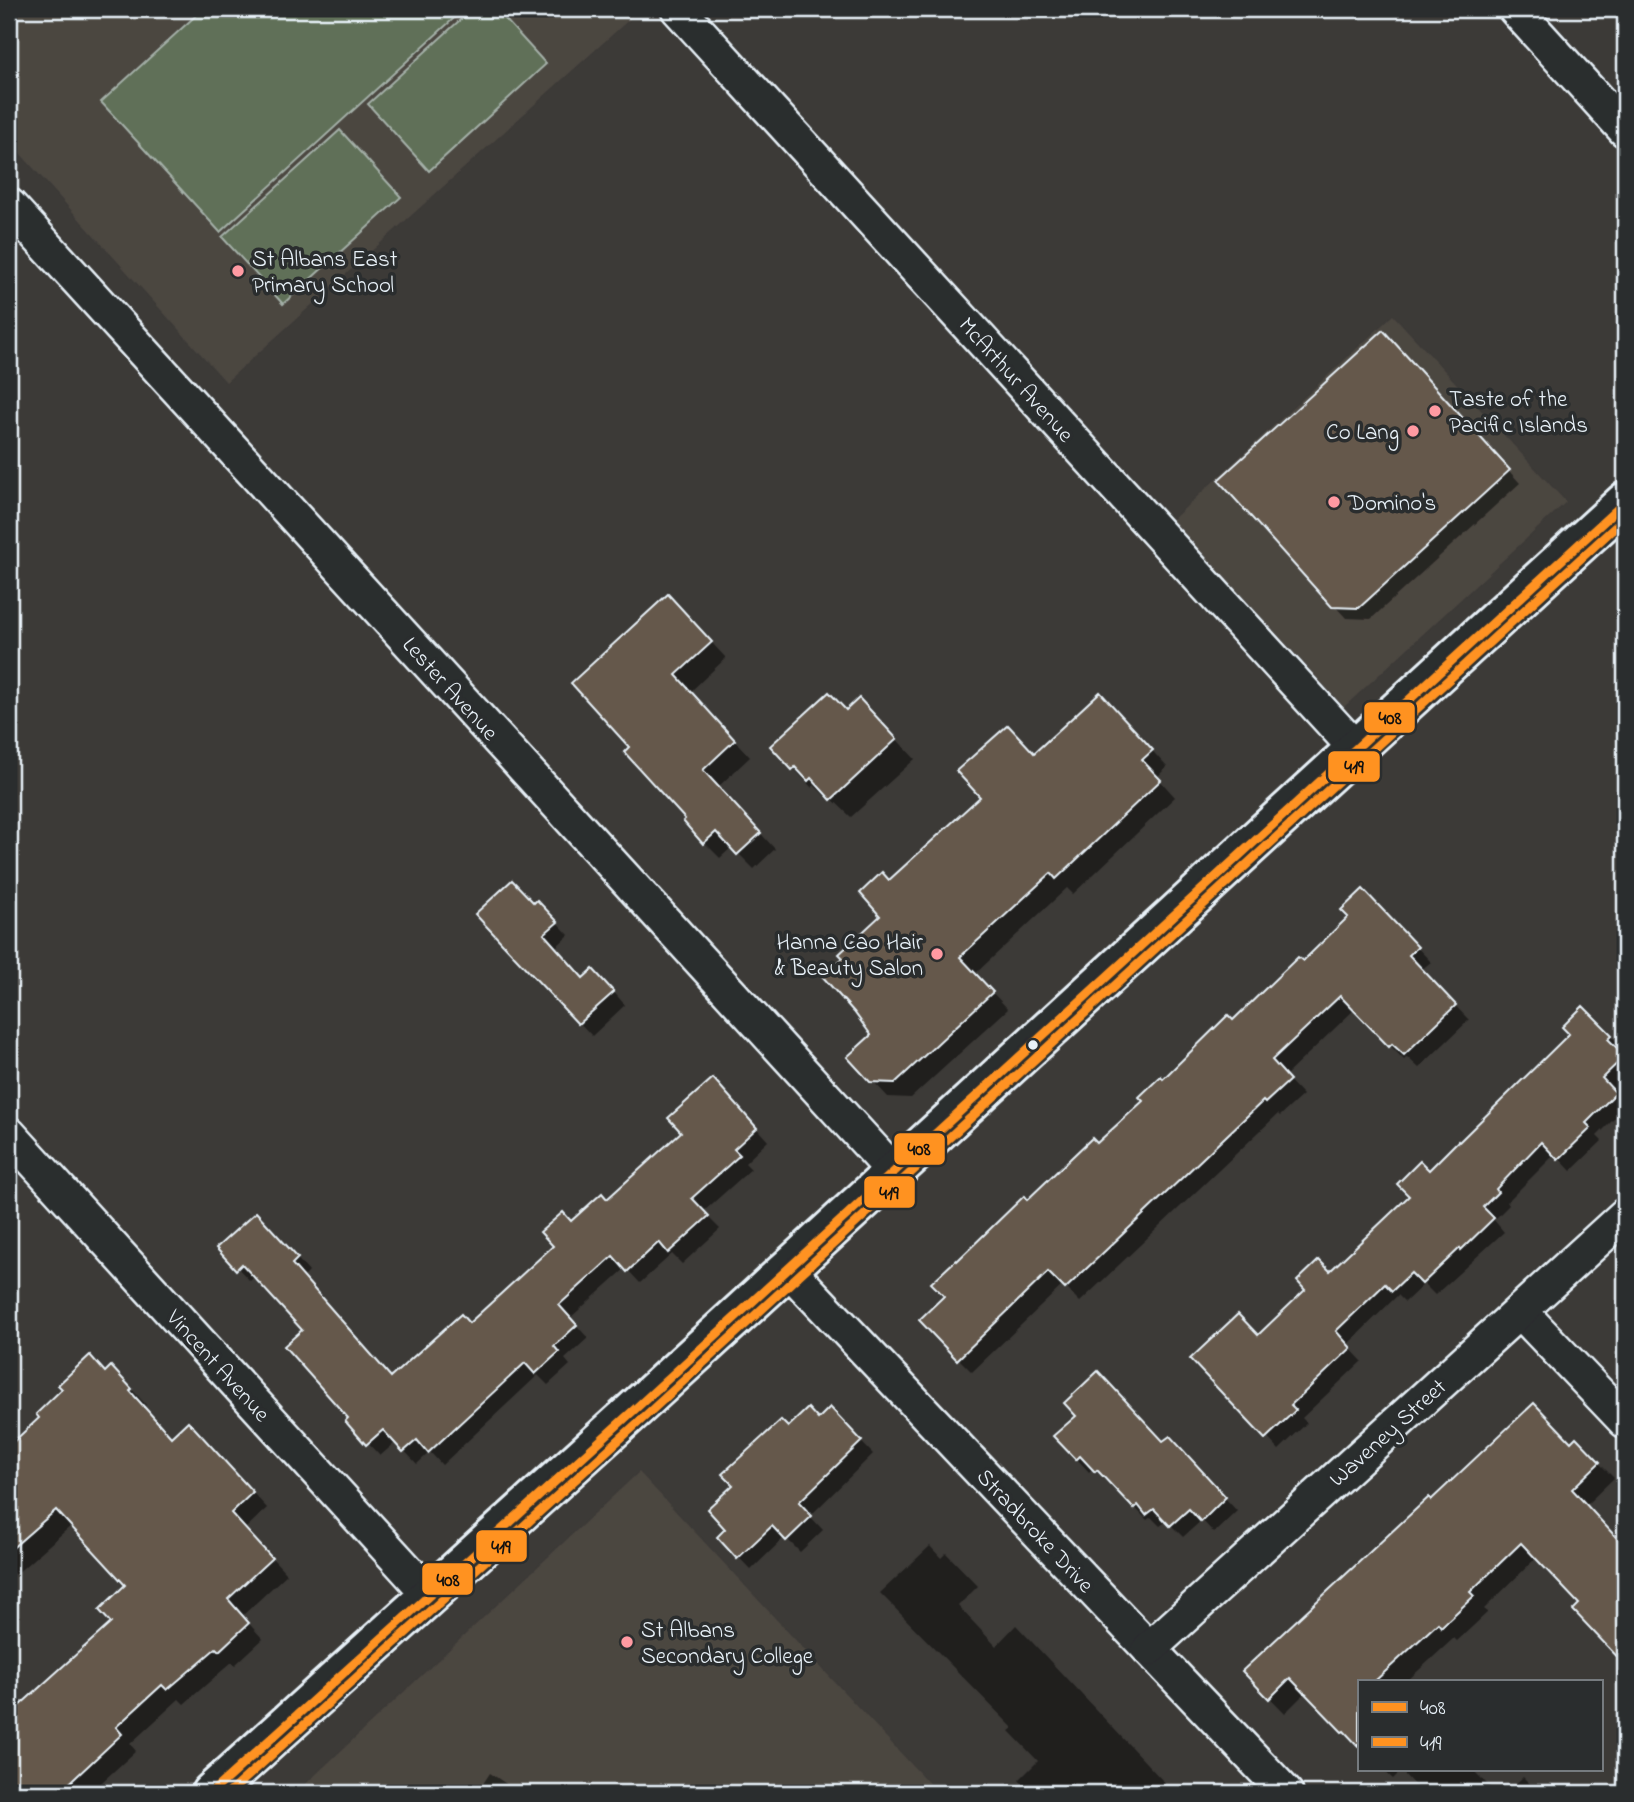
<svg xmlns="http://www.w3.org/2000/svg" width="1634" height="1802" font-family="'Indie Flower',sans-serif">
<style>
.built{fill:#4b4641}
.green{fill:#607058;stroke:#a4b0a8;stroke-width:2}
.shadow{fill:#0007}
.building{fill:#65594c;stroke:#e8f1f8;stroke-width:2}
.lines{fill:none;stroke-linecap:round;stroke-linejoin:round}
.minor-casing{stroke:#e8f1f8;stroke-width:38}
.secondary-casing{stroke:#e8f1f8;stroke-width:44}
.minor{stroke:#2a2d2e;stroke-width:33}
.secondary{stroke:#2a2d2e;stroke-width:38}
.bus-1-casing{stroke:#2a2d2e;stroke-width:14}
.bus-2-casing{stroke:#2a2d2e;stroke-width:14}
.bus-1{stroke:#ff9220;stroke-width:9}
.bus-2{stroke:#ff9220;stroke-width:9}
.poi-dot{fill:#ff9aa2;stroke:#2a2d2e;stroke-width:2.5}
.bus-dot{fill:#e8f1f8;stroke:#2a2d2e;stroke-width:2.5}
.labels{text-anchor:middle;stroke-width:7;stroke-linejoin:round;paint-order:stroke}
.poi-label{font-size:23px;fill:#e8f1f8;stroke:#2a2d2e;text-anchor:start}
.street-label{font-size:23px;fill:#e8f1f8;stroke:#2a2d2e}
.line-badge{stroke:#2a2d2e;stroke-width:2.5}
.pale-badge-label{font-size:19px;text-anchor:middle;font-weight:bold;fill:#111}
</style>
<rect width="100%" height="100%" fill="#3c3a37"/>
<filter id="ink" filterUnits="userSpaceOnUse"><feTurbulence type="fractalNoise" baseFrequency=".0143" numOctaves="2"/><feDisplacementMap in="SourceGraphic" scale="14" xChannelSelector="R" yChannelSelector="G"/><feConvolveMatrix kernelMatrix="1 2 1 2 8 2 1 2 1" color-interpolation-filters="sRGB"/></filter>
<g filter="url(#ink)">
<g class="built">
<path d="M 9,9 L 626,9 L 633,16 L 226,382 L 9,141 Z"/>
<path d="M 1393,315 L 1566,502 L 1344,707 L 1172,520 Z"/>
<path d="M 639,1472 L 938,1793 L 296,1793 Z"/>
</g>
<g class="green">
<path d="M 203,9 L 464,9 L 220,232 L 101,102 Z"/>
<path d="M 472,9 L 496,9 L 546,64 L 429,171 L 368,104 Z"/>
<path d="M 340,130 L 401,197 L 283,304 L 222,237 Z"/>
</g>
<g class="shadow">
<path d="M 1394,344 L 1520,483 L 1371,619 L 1346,618 L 1334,605 Z"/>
<path d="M 683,612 L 726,658 L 690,692 L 750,757 L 718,787 L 775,849 L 754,869 L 732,847 L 720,858 L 704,842 L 632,747 Z"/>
<path d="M 1115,710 L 1167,767 L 1157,777 L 1175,797 L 1073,894 L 1067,888 L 975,974 L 1008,1009 L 911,1098 L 888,1097 L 872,1080 L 873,1035 L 845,958 L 883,916 L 889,882 L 1034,755 Z"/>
<path d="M 847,712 L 878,719 L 915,759 L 851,817 L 830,797 L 828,799 L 814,785 L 812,788 L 773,746 Z"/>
<path d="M 534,905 L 550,915 L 569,935 L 555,948 L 584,980 L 606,983 L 625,1005 L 592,1036 L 478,914 Z"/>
<path d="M 1377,905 L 1431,962 L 1421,970 L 1469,1020 L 1419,1068 L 1407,1057 L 1404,1060 L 1355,1009 L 1285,1076 L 1303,1095 L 1280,1116 L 1278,1114 L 1080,1302 L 1063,1285 L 972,1372 L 958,1358 L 946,1296 L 1027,1202 L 1097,1146 L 1163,1081 L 1303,963 Z"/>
<path d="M 1583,1008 L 1623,1048 L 1619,1052 L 1625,1059 L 1625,1080 L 1613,1092 L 1625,1105 L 1625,1108 L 1597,1136 L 1602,1141 L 1571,1171 L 1555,1154 L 1507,1202 L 1509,1205 L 1494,1220 L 1504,1232 L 1435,1295 L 1424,1284 L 1405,1302 L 1398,1295 L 1347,1345 L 1362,1361 L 1302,1418 L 1307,1423 L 1279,1450 L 1193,1359 L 1259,1337 L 1330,1273 L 1411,1196 L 1429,1172 L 1571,1034 Z"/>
<path d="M 725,1093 L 768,1141 L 745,1163 L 751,1169 L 703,1212 L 720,1229 L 682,1264 L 672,1254 L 640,1283 L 626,1268 L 570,1318 L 588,1338 L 565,1359 L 570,1365 L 548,1385 L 538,1375 L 442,1465 L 430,1452 L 417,1464 L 396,1442 L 380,1456 L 347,1421 L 351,1418 L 304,1330 L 255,1276 L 250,1281 L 219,1248 L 269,1226 L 309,1272 L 303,1278 L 392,1378 L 469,1325 L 556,1247 L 572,1223 L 607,1201 Z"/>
<path d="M 106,1374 L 127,1384 L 146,1405 L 144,1408 L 171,1438 L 203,1439 L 267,1508 L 245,1529 L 287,1574 L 242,1616 L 263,1639 L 235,1665 L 232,1662 L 184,1704 L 179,1699 L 130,1744 L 136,1751 L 90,1793 L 9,1793 L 9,1743 L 32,1721 L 113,1623 L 128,1585 L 72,1525 L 15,1575 L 9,1569 L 9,1448 L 42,1418 Z"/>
<path d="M 819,1421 L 842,1422 L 873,1454 L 810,1516 L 823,1530 L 800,1552 L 785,1537 L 751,1570 L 719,1537 L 728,1529 L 787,1429 Z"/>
<path d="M 1056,1436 L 1164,1443 L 1182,1451 L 1237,1511 L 1214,1533 L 1202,1520 L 1183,1537 L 1167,1521 L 1160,1526 L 1151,1517 L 1147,1520 L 1110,1482 L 1108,1483 L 1093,1468 L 1089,1472 Z"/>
<path d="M 1571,1444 L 1591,1455 L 1614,1478 L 1586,1505 L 1625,1548 L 1625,1662 L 1575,1610 L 1582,1604 L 1537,1557 L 1484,1609 L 1488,1612 L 1457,1641 L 1454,1638 L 1407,1681 L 1359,1681 L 1359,1745 L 1306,1692 L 1285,1713 L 1244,1671 L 1431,1502 Z"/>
<path d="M 930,1546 L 941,1558 L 946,1553 L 978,1586 L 958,1606 L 996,1646 L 1016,1625 L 1164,1782 L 1152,1793 L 1031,1793 L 1019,1780 L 1038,1761 L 1009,1731 L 1013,1728 L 880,1593 Z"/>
<path d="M 1382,1769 L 1472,1769 L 1496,1793 L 1422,1793 L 1401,1771 L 1393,1779 Z"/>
<path d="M 490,1773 L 520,1793 L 477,1793 Z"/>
<path d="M 1523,1777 L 1539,1793 L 1506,1793 Z"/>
</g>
<g class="building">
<path d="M 1383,330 L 1510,470 L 1359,608 L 1332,607 L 1218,480 Z"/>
<path d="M 668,594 L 712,642 L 676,675 L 735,740 L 703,770 L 761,833 L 737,855 L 716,832 L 703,844 L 683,821 L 685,819 L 624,752 L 629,747 L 571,683 Z"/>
<path d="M 829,692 L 846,710 L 859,698 L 897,739 L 831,800 L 811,778 L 808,781 L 795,767 L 792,770 L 770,746 Z"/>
<path d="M 1100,692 L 1153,750 L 1142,760 L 1161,780 L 1056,879 L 1051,873 L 960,957 L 993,992 L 895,1083 L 870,1082 L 847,1057 L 871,1035 L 854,1012 L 822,976 L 843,958 L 839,954 L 880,916 L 860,893 L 882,872 L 889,880 L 980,797 L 956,771 L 1008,725 L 1034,753 Z"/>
<path d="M 512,880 L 534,903 L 537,900 L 558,922 L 544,934 L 583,978 L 593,969 L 614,992 L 578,1024 L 475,914 Z"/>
<path d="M 1363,889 L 1418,947 L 1409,955 L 1456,1005 L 1404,1055 L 1392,1044 L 1389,1047 L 1340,996 L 1272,1060 L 1290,1080 L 1265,1103 L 1263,1101 L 1065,1289 L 1048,1272 L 957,1360 L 919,1320 L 944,1296 L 931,1283 L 956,1260 L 957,1261 L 1024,1196 L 1027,1200 L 1092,1138 L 1097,1143 L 1143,1101 L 1139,1097 L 1161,1076 L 1163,1079 L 1228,1015 L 1233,1020 L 1298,957 L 1303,961 L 1348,917 L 1341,910 Z"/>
<path d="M 1583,1006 L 1612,1035 L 1608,1039 L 1625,1056 L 1602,1078 L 1616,1093 L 1586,1123 L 1591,1128 L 1558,1160 L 1541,1142 L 1496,1189 L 1498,1192 L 1483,1207 L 1494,1218 L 1461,1250 L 1460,1248 L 1422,1284 L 1411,1273 L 1392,1291 L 1385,1284 L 1336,1331 L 1351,1348 L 1291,1405 L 1296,1410 L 1265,1439 L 1190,1359 L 1238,1314 L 1258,1335 L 1305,1290 L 1297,1281 L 1319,1260 L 1330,1271 L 1409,1196 L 1397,1184 L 1420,1161 L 1429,1170 L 1458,1141 L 1459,1142 L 1569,1034 L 1562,1027 Z"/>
<path d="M 713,1078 L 757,1128 L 734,1149 L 740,1155 L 692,1198 L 709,1216 L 668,1253 L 659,1242 L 627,1272 L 613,1256 L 559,1305 L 577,1325 L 554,1346 L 559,1352 L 535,1374 L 525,1363 L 428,1453 L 417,1440 L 403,1452 L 383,1430 L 366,1445 L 345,1421 L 348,1418 L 284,1346 L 302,1330 L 242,1264 L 236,1270 L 216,1248 L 256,1212 L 298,1258 L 292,1264 L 391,1377 L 461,1314 L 469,1323 L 553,1246 L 540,1232 L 563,1212 L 571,1221 L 602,1193 L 607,1199 L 681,1132 L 668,1118 Z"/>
<path d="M 90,1355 L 105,1372 L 111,1366 L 132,1389 L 130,1391 L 171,1437 L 188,1421 L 253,1492 L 231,1513 L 272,1558 L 228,1599 L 249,1623 L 219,1651 L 216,1648 L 167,1690 L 162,1685 L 116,1727 L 122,1734 L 59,1793 L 9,1793 L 9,1715 L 111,1623 L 99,1610 L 125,1585 L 56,1510 L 9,1551 L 9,1446 L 39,1418 L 36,1414 L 62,1389 L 58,1385 Z"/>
<path d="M 1098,1371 L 1163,1441 L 1170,1436 L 1226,1497 L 1201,1522 L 1189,1509 L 1170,1526 L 1154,1509 L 1146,1515 L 1138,1505 L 1134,1509 L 1097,1470 L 1095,1472 L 1080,1456 L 1076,1460 L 1053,1436 L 1076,1416 L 1064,1403 Z"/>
<path d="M 1534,1403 L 1571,1442 L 1576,1437 L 1600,1462 L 1572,1489 L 1625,1547 L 1625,1665 L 1573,1610 L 1579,1604 L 1521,1543 L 1470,1592 L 1474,1596 L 1441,1627 L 1438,1623 L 1375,1681 L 1359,1681 L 1359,1747 L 1344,1731 L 1342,1732 L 1290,1678 L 1269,1699 L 1242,1671 L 1429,1497 L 1431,1500 Z"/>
<path d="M 830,1407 L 862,1441 L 799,1502 L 812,1516 L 786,1541 L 772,1526 L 737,1559 L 717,1537 L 725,1529 L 707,1509 L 733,1485 L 722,1474 L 781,1420 L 788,1427 L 808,1408 L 818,1419 Z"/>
</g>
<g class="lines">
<defs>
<g id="minor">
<path d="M 678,9 L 1357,750"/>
<path d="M 1515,9 L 1625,130"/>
<path d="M 9,205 L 894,1172"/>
<path d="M 9,1134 L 429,1594"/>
<path d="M 787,1268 L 1286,1793"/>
<path d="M 1520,1311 L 1625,1421"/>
<path d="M 1149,1649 L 1625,1215"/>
</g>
<path id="secondary" d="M 211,1793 L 634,1410 L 1625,502"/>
</defs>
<use href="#minor" class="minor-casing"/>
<use href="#secondary" class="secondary-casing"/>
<use href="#minor" class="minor"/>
<use href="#secondary" class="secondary"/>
<defs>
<path id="bus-1" d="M 211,1793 L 634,1410 L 1625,502"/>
<path id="bus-2" d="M 229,1793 L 642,1419 L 1625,518"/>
</defs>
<use href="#bus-1" class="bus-1-casing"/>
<use href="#bus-2" class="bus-2-casing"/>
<use href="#bus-1" class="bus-1"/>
<use href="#bus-2" class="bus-2"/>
</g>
</g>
<g class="poi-dot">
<circle cx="238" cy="271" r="7"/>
<circle cx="1435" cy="411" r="7"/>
<circle cx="1413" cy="431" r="7"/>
<circle cx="1334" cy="502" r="7"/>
<circle cx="937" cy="954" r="7"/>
<circle cx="627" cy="1642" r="7"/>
</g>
<circle class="bus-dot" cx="1033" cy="1045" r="6"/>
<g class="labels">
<g class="poi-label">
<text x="252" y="266">St Albans East<tspan x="252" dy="26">Primary School</tspan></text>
<text x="1449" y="406">Taste of the<tspan x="1449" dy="26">Pacific Islands</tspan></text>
<text x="1399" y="439" text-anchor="end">Co Lang</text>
<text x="1348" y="510">Domino's</text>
<text x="923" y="949" text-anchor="end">Hanna Cao Hair<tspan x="923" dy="26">&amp; Beauty Salon</tspan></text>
<text x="641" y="1637">St Albans<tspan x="641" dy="26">Secondary College</tspan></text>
</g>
<g class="street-label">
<text transform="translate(1017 379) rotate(48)" y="8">McArthur Avenue</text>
<text transform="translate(451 688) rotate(48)" y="8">Lester Avenue</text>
<text transform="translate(219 1365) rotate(48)" y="8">Vincent Avenue</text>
<text transform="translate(1387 1432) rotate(-42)" y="8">Waveney Street</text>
<text transform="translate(1036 1530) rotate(47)" y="8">Stradbroke Drive</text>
</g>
</g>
<g class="line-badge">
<rect x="1363" y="701" width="53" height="33" rx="7" fill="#ff9220"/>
<rect x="1327" y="750" width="54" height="33" rx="7" fill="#ff9220"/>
<rect x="893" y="1132" width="53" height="34" rx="7" fill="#ff9220"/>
<rect x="863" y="1175" width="53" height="34" rx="7" fill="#ff9220"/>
<rect x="475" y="1529" width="53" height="34" rx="7" fill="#ff9220"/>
<rect x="421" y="1562" width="53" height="34" rx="7" fill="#ff9220"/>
</g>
<g class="pale-badge-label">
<text x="1390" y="724">408</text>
<text x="1354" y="773">419</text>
<text x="919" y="1155">408</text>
<text x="889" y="1199">419</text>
<text x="501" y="1553">419</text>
<text x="448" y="1586">408</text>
</g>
<rect width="1634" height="1802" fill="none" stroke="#2a2d2e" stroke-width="35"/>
<rect x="18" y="18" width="1599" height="1767" fill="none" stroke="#e8f1f8" stroke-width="2.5" filter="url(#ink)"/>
<rect x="1358" y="1680" width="245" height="91" fill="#2a2d2e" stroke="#767b7f" stroke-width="2"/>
<rect x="1372" y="1702" width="35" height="10" fill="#ff9220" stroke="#767b7f" stroke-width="2"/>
<text x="1420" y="1714" font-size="21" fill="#e8f1f8">408</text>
<rect x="1372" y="1737" width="35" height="10" fill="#ff9220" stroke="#767b7f" stroke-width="2"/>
<text x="1420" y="1750" font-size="21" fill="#e8f1f8">419</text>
</svg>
